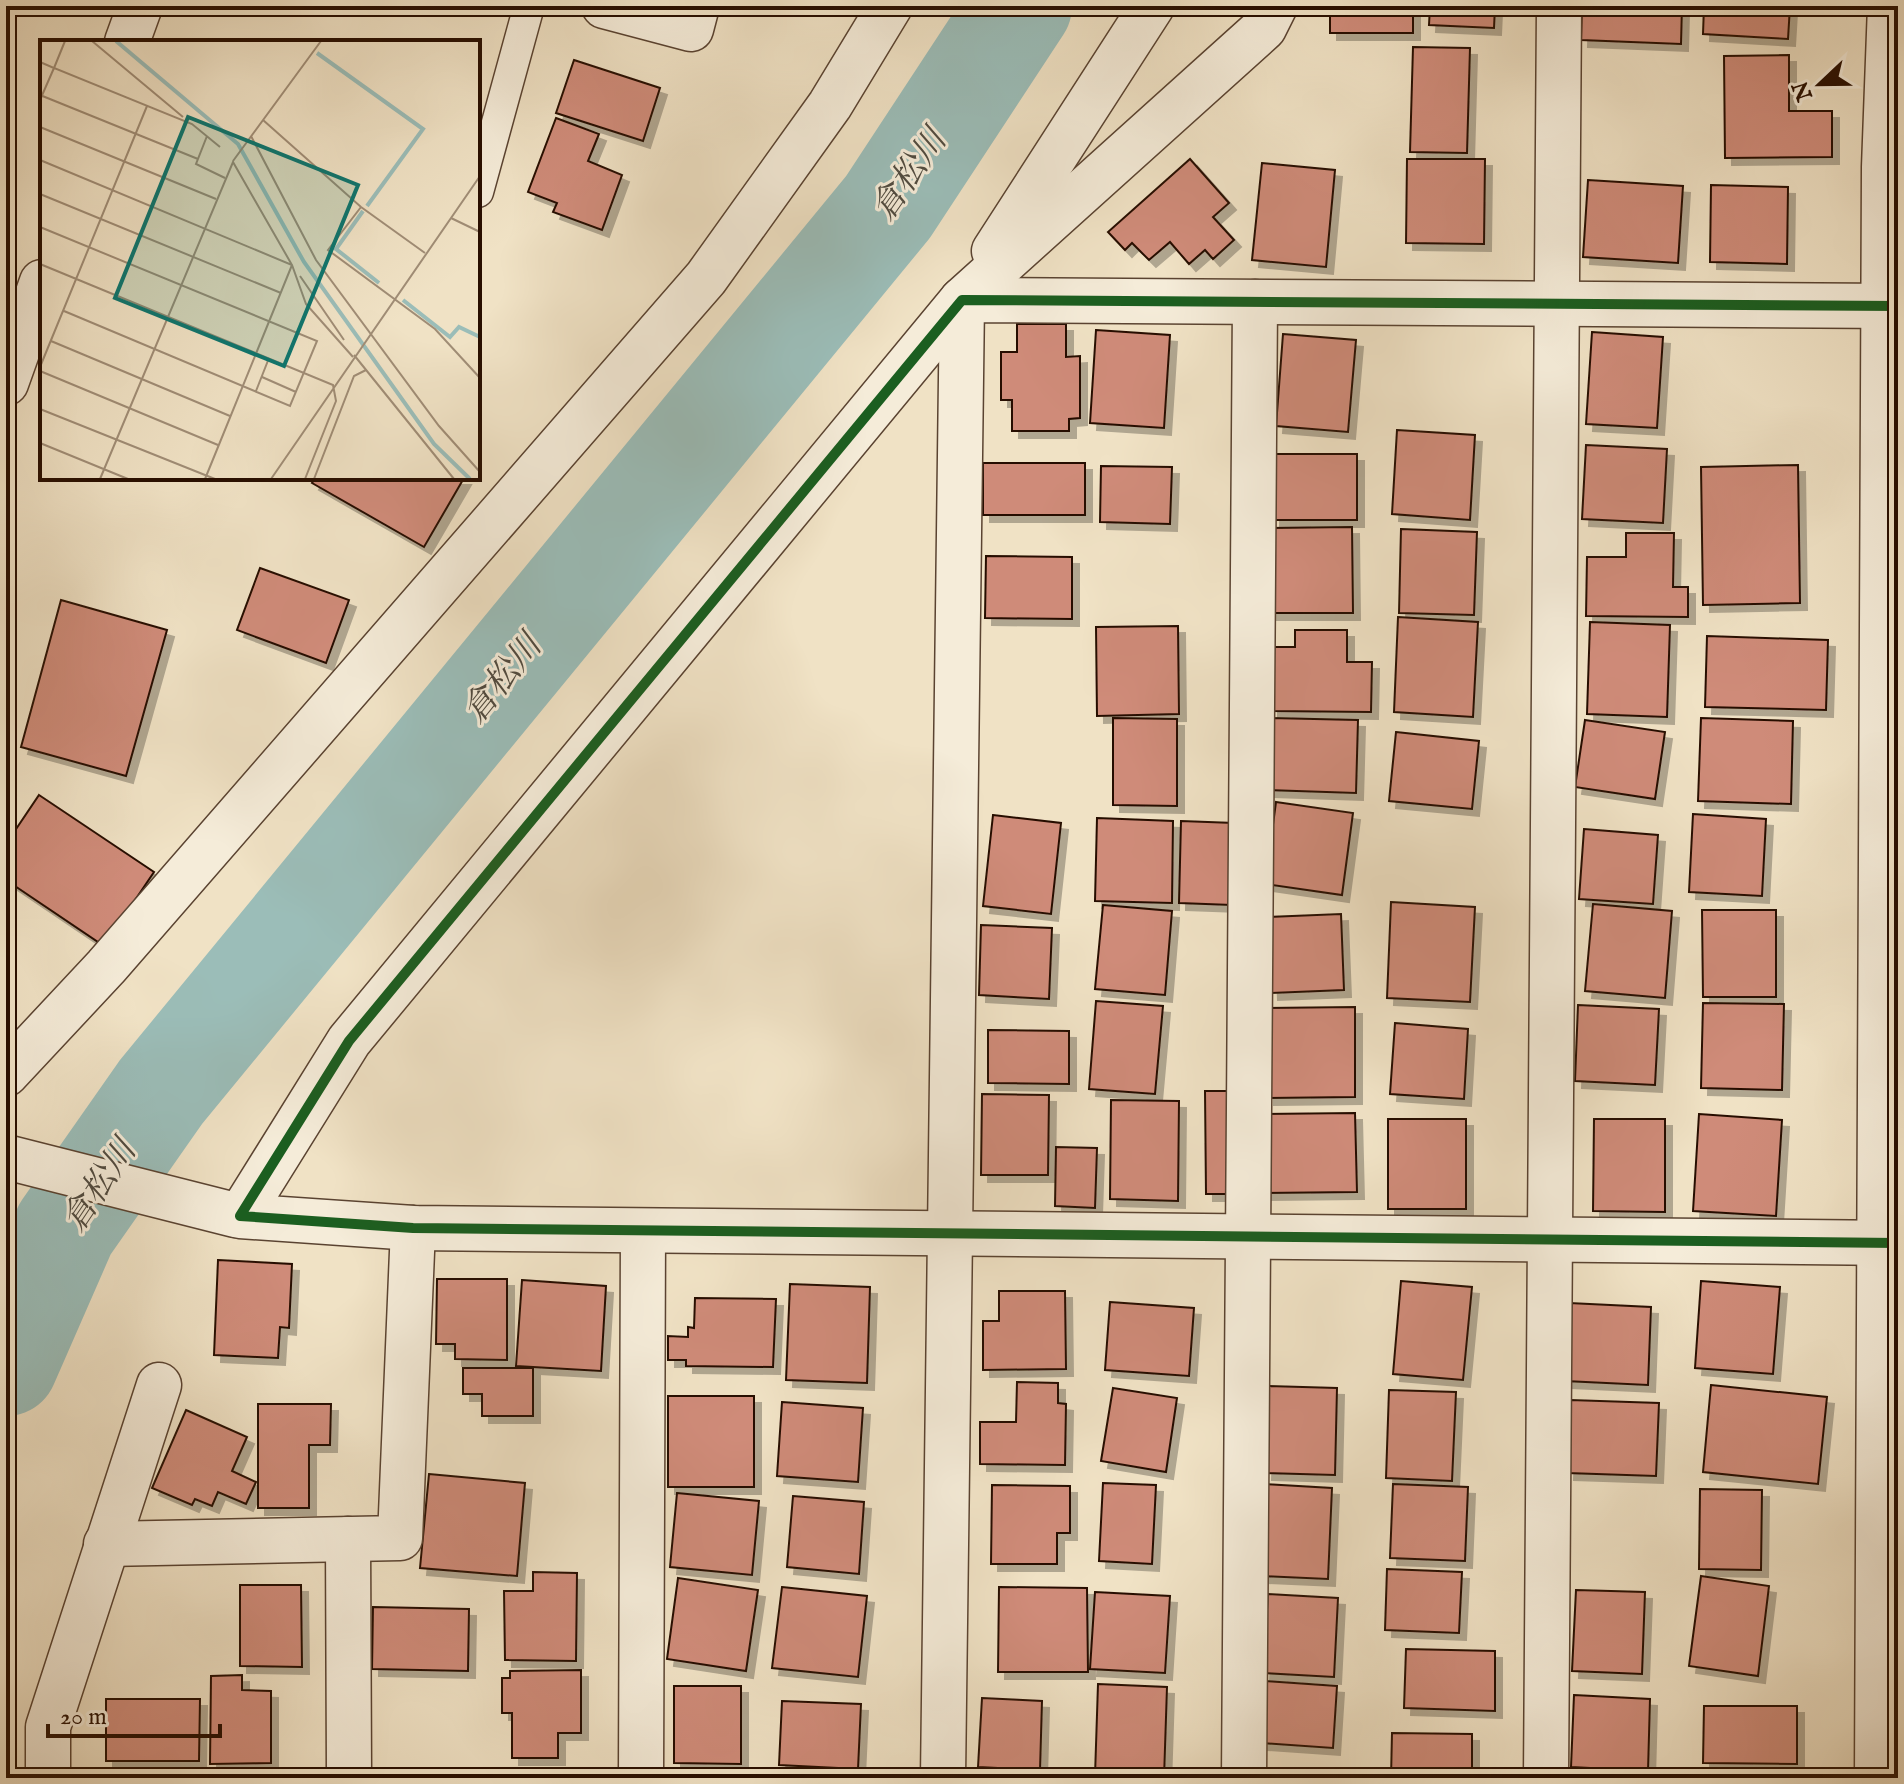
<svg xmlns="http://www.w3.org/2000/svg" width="1904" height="1784" font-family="'IM FELL English','Noto Serif JP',serif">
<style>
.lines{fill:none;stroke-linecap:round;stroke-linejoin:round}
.river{stroke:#9bbdb8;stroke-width:104}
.building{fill:#cf8b79;stroke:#280e00;stroke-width:2;filter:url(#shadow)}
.service-casing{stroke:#5a4331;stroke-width:33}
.minor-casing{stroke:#5a4331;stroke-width:47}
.tertiary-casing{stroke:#5a4331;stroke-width:47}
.service{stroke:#f5ecd9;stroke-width:30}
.minor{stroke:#f5ecd9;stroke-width:44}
.tertiary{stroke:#f5ecd9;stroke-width:44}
.cycleway-casing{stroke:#f5ecd9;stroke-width:15}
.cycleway{stroke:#1b5e20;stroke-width:10}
.labels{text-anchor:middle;stroke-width:6;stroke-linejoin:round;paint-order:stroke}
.water-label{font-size:34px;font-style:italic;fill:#504b40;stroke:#f5ecd9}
.inset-river{fill:none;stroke:#9bbdb8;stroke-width:4}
.inset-road{fill:none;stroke:#a08d76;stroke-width:2}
.view{fill:#0f766e;fill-opacity:0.15;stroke:#0f766e;stroke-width:4}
.inset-edge{fill:none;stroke:#280e00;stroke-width:4}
</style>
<defs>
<filter id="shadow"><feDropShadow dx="7" dy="7" stdDeviation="0" flood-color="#0004"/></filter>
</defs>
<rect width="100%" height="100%" fill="#f0e2c5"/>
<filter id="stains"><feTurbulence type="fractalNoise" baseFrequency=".0025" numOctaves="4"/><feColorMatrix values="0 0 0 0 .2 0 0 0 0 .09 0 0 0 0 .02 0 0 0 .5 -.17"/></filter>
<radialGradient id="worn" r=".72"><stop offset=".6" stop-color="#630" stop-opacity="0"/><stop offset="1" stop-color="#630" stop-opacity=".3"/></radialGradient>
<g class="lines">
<path class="river" d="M 6,1364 L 65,1229 L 161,1092 L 888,207 L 1020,6"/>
</g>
<g class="building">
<rect x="1330" y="6" width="83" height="27"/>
<path d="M 1430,6 L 1495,6 L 1494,28 L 1429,25 Z"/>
<path d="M 1582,6 L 1682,6 L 1681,44 L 1581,40 Z"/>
<path d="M 1704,6 L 1790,6 L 1788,39 L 1703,34 Z"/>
<path d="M 1413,47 L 1470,48 L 1467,153 L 1410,152 Z"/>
<path d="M 1789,55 L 1789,111 L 1832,111 L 1832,157 L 1725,158 L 1724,56 Z"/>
<path d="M 574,60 L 660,88 L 643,141 L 556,113 Z"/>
<path d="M 556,118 L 599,134 L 588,161 L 622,175 L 602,230 L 553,212 L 557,203 L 528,192 Z"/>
<path d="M 1190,159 L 1229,203 L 1213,217 L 1234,240 L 1213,259 L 1205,250 L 1189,264 L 1170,242 L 1149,260 L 1132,243 L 1125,250 L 1108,232 Z"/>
<path d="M 1407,159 L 1485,159 L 1484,244 L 1406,243 Z"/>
<path d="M 1262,163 L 1335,170 L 1326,267 L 1252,260 Z"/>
<path d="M 1588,180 L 1683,186 L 1678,263 L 1583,257 Z"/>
<path d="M 1711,185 L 1788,187 L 1787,264 L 1710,262 Z"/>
<path d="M 1017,324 L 1066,324 L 1066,357 L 1080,356 L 1080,418 L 1069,419 L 1069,431 L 1012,431 L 1012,400 L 1001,400 L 1001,352 L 1017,352 Z"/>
<path d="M 1096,330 L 1170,335 L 1164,428 L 1090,423 Z"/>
<path d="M 1592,332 L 1663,337 L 1657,428 L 1586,424 Z"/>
<path d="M 1283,334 L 1356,340 L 1348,432 L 1276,426 Z"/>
<path d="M 1397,430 L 1475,435 L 1470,520 L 1392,514 Z"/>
<path d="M 1586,445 L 1667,449 L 1663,523 L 1582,519 Z"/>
<path d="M 1274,454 L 1357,454 L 1357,520 L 1273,520 Z"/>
<rect x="983" y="463" width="102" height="52"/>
<path d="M 1798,465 L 1800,603 L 1703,605 L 1701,467 Z"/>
<path d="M 1101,466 L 1172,467 L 1170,524 L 1100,522 Z"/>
<path d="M 315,478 L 464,478 L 424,547 L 312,483 Z"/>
<path d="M 1352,527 L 1353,613 L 1270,613 L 1270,528 Z"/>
<path d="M 1401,529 L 1477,532 L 1474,615 L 1399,613 Z"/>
<path d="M 1626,533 L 1674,533 L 1673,587 L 1688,587 L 1688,617 L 1586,616 L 1587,557 L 1626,557 Z"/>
<path d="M 986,556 L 1072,557 L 1072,619 L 985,618 Z"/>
<path d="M 260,568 L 349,600 L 326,663 L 237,630 Z"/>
<path d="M 61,600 L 167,630 L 126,776 L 21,747 Z"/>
<path d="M 1398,617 L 1478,622 L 1473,717 L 1394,712 Z"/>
<path d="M 1590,622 L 1670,625 L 1667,717 L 1587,714 Z"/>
<path d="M 1178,626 L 1179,714 L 1097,716 L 1096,627 Z"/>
<path d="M 1295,630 L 1347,630 L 1347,662 L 1372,662 L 1371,712 L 1271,711 L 1271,647 L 1295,647 Z"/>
<path d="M 1707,636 L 1828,640 L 1826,710 L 1705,707 Z"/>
<path d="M 1113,718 L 1177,719 L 1177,806 L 1113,805 Z"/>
<path d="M 1270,718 L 1358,720 L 1356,793 L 1267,790 Z"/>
<path d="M 1701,718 L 1793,721 L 1791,804 L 1698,801 Z"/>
<path d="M 1585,720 L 1665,732 L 1655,799 L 1575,787 Z"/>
<path d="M 1396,732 L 1479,741 L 1472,809 L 1389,801 Z"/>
<path d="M 39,795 L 154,872 L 104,946 L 6,880 L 6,844 Z"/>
<path d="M 1276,802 L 1353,813 L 1342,895 L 1265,884 Z"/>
<path d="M 1693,814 L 1766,819 L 1762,896 L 1689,892 Z"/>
<path d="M 993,815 L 1061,823 L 1051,914 L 983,906 Z"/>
<path d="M 1097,818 L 1173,821 L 1172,903 L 1095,901 Z"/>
<path d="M 1181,821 L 1234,823 L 1232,905 L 1179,903 Z"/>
<path d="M 1584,829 L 1658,835 L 1653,904 L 1579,899 Z"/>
<path d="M 1391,902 L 1475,907 L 1470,1002 L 1387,998 Z"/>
<path d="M 1593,904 L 1672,911 L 1665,998 L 1585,991 Z"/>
<path d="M 1103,905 L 1172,911 L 1165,995 L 1095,989 Z"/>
<path d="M 1702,910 L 1776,910 L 1776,997 L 1703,997 Z"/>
<path d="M 1341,914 L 1344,990 L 1271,993 L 1268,917 Z"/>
<path d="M 981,925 L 1052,928 L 1049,999 L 979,995 Z"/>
<path d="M 1096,1001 L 1163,1006 L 1155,1094 L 1089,1089 Z"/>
<path d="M 1703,1003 L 1784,1004 L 1782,1090 L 1701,1088 Z"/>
<path d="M 1578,1005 L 1659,1009 L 1655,1085 L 1575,1081 Z"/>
<path d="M 1355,1007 L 1355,1097 L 1267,1098 L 1266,1008 Z"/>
<path d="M 1395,1023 L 1468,1029 L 1464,1099 L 1390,1094 Z"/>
<path d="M 988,1030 L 1069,1031 L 1069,1084 L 988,1083 Z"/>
<path d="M 1205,1091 L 1228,1091 L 1229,1194 L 1206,1194 Z"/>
<path d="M 982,1094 L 1049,1095 L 1048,1175 L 981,1175 Z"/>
<path d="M 1111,1100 L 1179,1101 L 1178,1201 L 1110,1199 Z"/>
<path d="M 1355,1113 L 1357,1192 L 1262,1193 L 1261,1114 Z"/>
<path d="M 1699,1114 L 1782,1120 L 1776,1216 L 1693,1211 Z"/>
<rect x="1388" y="1119" width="78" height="90"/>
<path d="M 1594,1119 L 1665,1119 L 1665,1212 L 1593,1211 Z"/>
<path d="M 1056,1147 L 1097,1148 L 1095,1208 L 1055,1206 Z"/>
<path d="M 218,1260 L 292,1264 L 289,1328 L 280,1327 L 278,1358 L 214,1355 Z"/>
<path d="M 437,1279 L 507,1279 L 507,1360 L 455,1359 L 455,1344 L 436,1344 Z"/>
<path d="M 522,1280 L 606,1286 L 601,1371 L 516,1366 Z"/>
<path d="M 1401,1281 L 1472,1287 L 1463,1380 L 1393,1374 Z"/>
<path d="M 1701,1281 L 1780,1287 L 1773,1374 L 1695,1368 Z"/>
<path d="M 790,1284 L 870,1287 L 867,1383 L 786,1380 Z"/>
<path d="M 999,1291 L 1065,1291 L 1066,1369 L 983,1370 L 983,1321 L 999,1321 Z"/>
<path d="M 695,1298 L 776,1299 L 773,1367 L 686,1366 L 686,1360 L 668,1360 L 668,1336 L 688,1337 L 688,1327 L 694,1328 Z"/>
<path d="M 1110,1302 L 1194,1308 L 1189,1376 L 1105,1370 Z"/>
<path d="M 1569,1303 L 1651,1307 L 1648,1385 L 1565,1381 Z"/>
<path d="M 463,1368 L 533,1368 L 533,1416 L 482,1416 L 482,1394 L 463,1394 Z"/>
<path d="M 1017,1382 L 1058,1383 L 1058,1403 L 1066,1404 L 1065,1465 L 980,1464 L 980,1422 L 1016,1422 Z"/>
<path d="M 1711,1385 L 1827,1397 L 1818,1484 L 1703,1472 Z"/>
<path d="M 1268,1386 L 1337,1388 L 1335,1475 L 1265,1473 Z"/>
<path d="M 1113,1388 L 1177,1398 L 1166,1472 L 1101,1461 Z"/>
<path d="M 1389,1390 L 1456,1392 L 1452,1481 L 1386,1478 Z"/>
<rect x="668" y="1396" width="86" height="91"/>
<path d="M 1570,1400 L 1659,1403 L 1656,1476 L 1567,1473 Z"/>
<path d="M 782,1402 L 863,1408 L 858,1482 L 777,1476 Z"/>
<path d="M 258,1404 L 331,1404 L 330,1445 L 309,1445 L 309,1508 L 258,1508 Z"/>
<path d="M 186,1410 L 247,1437 L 232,1471 L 256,1482 L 246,1504 L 218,1492 L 212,1506 L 195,1499 L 192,1505 L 152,1488 Z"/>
<path d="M 429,1474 L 525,1483 L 517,1576 L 420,1568 Z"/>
<path d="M 1103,1483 L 1156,1485 L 1152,1564 L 1099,1561 Z"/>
<path d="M 1264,1484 L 1332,1488 L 1328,1579 L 1260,1576 Z"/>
<path d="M 1393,1484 L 1468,1487 L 1465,1561 L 1390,1558 Z"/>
<path d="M 992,1485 L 1070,1486 L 1070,1533 L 1057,1533 L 1057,1564 L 991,1564 Z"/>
<path d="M 1700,1489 L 1762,1490 L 1761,1570 L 1699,1569 Z"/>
<path d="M 677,1493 L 759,1501 L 752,1575 L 670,1567 Z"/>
<path d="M 793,1496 L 864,1502 L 859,1574 L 787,1567 Z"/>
<path d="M 1387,1569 L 1462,1572 L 1459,1633 L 1385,1630 Z"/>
<path d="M 533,1572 L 577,1573 L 576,1661 L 505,1660 L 504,1591 L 533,1591 Z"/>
<path d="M 1701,1576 L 1769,1586 L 1758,1676 L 1689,1666 Z"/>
<path d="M 678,1578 L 758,1590 L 746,1671 L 667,1659 Z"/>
<path d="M 240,1585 L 301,1585 L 302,1667 L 240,1666 Z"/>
<path d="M 782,1587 L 867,1596 L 858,1677 L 772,1668 Z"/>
<path d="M 999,1587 L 1087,1588 L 1088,1672 L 998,1672 Z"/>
<path d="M 1576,1590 L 1645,1592 L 1642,1674 L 1572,1671 Z"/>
<path d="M 1095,1592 L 1170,1596 L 1165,1673 L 1090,1669 Z"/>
<path d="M 1268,1594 L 1338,1598 L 1334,1677 L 1263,1673 Z"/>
<path d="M 373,1607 L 469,1609 L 468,1671 L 372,1669 Z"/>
<path d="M 1406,1649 L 1495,1651 L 1495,1711 L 1404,1708 Z"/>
<path d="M 581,1670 L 581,1733 L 558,1733 L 558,1758 L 512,1758 L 512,1713 L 502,1713 L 502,1678 L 510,1678 L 510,1671 Z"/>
<path d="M 242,1675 L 242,1690 L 271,1691 L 271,1763 L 210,1764 L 211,1676 Z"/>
<path d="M 1265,1681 L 1337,1686 L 1333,1748 L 1261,1743 Z"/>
<path d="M 1098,1684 L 1167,1687 L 1164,1778 L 1095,1776 Z"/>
<path d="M 674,1686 L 741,1686 L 741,1764 L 674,1763 Z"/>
<path d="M 1574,1695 L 1650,1699 L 1648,1771 L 1571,1767 Z"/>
<path d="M 982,1698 L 1042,1701 L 1040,1770 L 978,1767 Z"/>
<path d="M 106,1699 L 200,1699 L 199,1761 L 106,1761 Z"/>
<path d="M 782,1701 L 861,1704 L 858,1769 L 779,1765 Z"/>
<path d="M 1704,1706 L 1797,1706 L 1797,1764 L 1703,1763 Z"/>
<path d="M 1392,1733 L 1472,1734 L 1472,1778 L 1391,1778 Z"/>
<path d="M 500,1769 L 568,1770 L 568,1778 L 500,1778 Z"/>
</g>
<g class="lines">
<defs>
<path id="service" d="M 478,192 L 529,6"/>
<g id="minor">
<path d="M 604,6 L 691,29 L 697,6"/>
<path d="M 127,42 L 140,6"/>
<path d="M 994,251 L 1152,6"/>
<path d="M 1898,306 L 962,300 L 349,1041 L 240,1216 L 413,1228 L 1898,1243"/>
<path d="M 6,383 L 42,282"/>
<path d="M 6,1074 L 106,967 L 706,278 L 830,105 L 890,6"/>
<path d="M 6,1157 L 235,1215"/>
<path d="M 348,1539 L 349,1778"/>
<path d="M 106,1544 L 400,1538 L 413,1228"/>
<path d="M 48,1778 L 48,1727 L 159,1385"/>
<path d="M 641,1778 L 643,1231"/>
<path d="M 943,1778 L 962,300 L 1264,28 L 1275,6"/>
<path d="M 1244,1778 L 1255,302"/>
<path d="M 1546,1778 L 1559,6"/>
</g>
<path id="tertiary" d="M 1877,1778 L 1884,167 L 1890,6"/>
</defs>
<use href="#service" class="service-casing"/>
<use href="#minor" class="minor-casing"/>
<use href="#tertiary" class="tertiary-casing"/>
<use href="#service" class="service"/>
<use href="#minor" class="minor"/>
<use href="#tertiary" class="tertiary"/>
<defs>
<path id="cycleway" d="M 1898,306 L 962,300 L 349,1041 L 240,1216 L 413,1228 L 1898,1243"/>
</defs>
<use href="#cycleway" class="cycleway-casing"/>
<use href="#cycleway" class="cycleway"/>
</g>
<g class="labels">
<g class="water-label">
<text transform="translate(908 174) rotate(-55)" y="12">倉松川</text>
<text transform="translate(501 678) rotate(-51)" y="12">倉松川</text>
<text transform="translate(98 1185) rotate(-56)" y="12">倉松川</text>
</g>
</g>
<g transform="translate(40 40)">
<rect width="440" height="440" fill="#f0e2c5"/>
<path class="inset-river" d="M 76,1 L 198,104 L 264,222 L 394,404 L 430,439M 277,13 L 383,89 L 327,166M 323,171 L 296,209 L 339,243M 363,260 L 410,297 L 419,287 L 440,297"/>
<path class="inset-road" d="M 25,1 L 14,28 L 152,84 L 180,107M 52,1 L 143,77M 0,22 L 14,28 L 0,60M 0,55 L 158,119M 223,80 L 321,167 L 385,213M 0,87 L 176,159M 167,96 L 156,124 L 185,138M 211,96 L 276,220 L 399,386 L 440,432M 0,120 L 252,225 L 266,264 L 313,317M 193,121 L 281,1M 0,154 L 241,253M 321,167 L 288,210 L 395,289 L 440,338M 411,178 L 440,192M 0,187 L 277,301 L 250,366 L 24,271M 0,224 L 293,345 L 296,361 L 265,439M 260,236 L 304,300M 11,301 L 190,376M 314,315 L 414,439M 0,327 L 107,66M 0,331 L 178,405M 222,337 L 256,352M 216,351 L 229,318M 0,369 L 175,439M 0,403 L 88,439M 60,439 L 193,122 L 252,225 L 165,439M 231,439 L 440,136M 274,439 L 314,336 L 326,330"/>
<path class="view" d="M 148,77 L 318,145 L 244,326 L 75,258 Z"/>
<rect width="440" height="440" class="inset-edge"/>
</g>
<rect width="1904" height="1784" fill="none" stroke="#f0e2c5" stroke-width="32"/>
<rect x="8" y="8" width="1888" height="1768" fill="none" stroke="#280e00" stroke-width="4"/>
<rect x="16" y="16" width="1872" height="1752" fill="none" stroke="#280e00" stroke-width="2"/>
<g transform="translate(1820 84) rotate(248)" stroke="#f5ecd9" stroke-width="6" paint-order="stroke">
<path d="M0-6L14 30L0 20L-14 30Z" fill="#280e00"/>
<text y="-12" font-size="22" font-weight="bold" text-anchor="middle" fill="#280e00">N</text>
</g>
<path d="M48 1724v12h172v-12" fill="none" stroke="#280e00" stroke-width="4"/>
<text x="60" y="1724" font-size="24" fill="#280e00" stroke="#f5ecd9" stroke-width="6" paint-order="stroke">20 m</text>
<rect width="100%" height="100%" filter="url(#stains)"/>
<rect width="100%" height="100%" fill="url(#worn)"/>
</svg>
